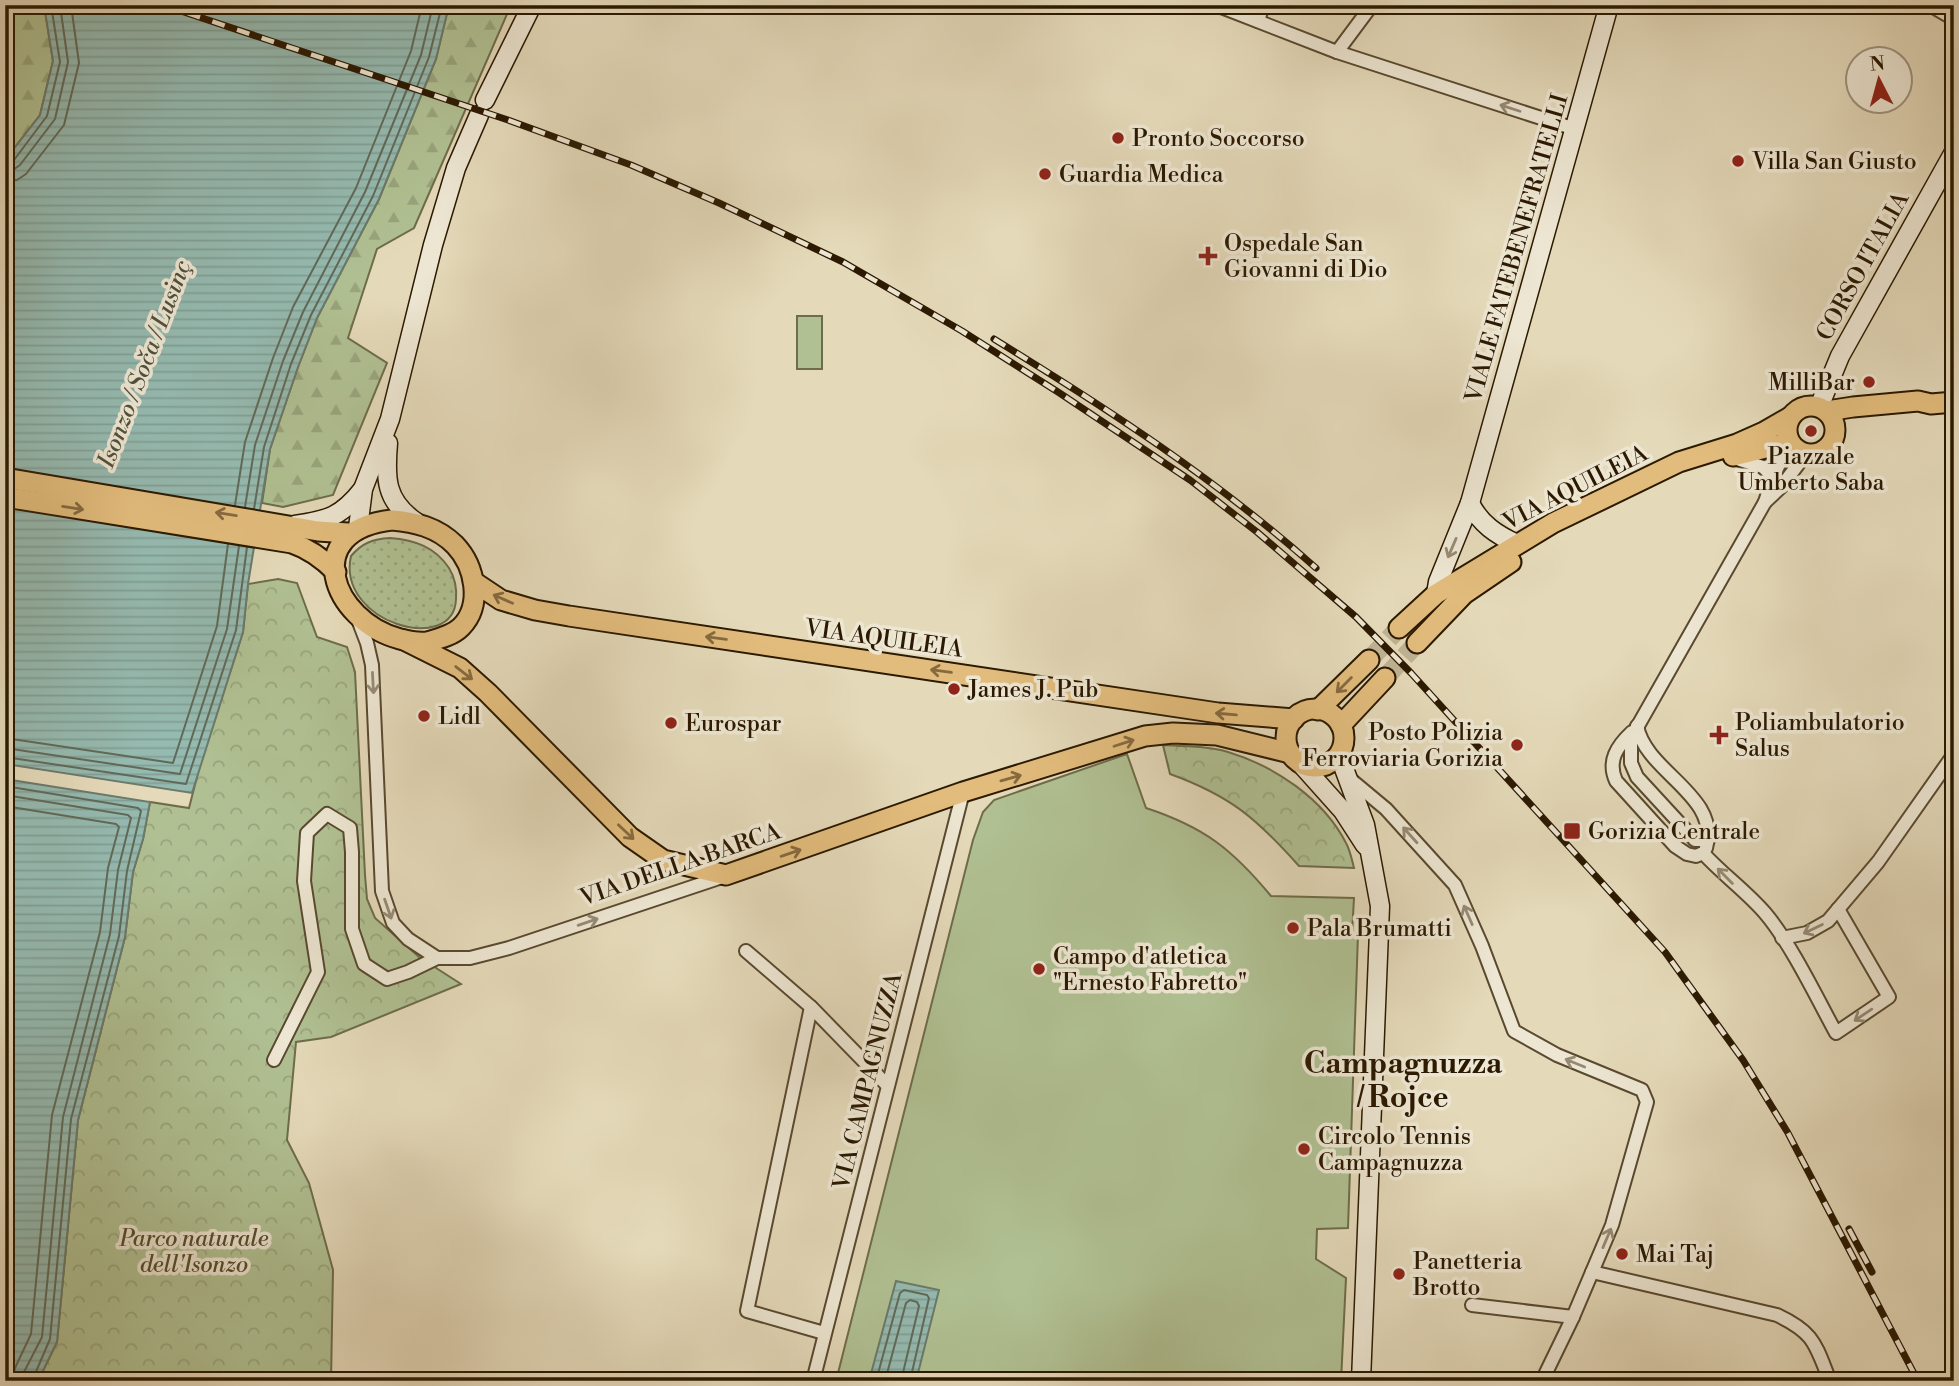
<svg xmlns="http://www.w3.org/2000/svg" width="1959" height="1386" font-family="'Libre Bodoni',serif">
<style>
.grass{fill:url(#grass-dots);stroke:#6e6c4a;stroke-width:2}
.forest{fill:url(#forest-firs);stroke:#6e6c4a;stroke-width:2}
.park{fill:url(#park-crowns);stroke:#6e6c4a;stroke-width:2}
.pitch{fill:#b0c092;stroke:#6e6c4a;stroke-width:2}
.water{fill:url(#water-rules);stroke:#6b7a6a;stroke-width:2}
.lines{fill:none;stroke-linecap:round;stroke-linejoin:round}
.shore{stroke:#606a58;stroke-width:2}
.primary-tunnel{stroke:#bfb394;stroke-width:19;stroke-dasharray:19 10;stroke-linecap:butt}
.street-casing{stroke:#59492f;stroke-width:16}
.secondary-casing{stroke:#2b1901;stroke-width:21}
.primary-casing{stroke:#2b1901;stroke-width:23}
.street{stroke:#ede6d2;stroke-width:12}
.secondary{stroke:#ede6d2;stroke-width:18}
.primary{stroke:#e2bc7c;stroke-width:19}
.rail-casing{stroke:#2b1901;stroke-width:7}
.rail{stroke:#ede6d2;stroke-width:4.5;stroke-dasharray:13;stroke-linecap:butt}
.oneway{stroke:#968a74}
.oneway2{stroke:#866a3e}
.poi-dot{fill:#8f2418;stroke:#ede6d2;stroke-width:2.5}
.labels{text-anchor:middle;stroke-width:7;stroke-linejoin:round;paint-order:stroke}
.poi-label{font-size:23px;fill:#2b1901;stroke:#ede6d2;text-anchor:start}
.street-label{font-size:23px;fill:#2b1901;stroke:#ede6d2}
.park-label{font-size:23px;font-style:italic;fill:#534b2c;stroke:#ede6d2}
.water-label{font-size:24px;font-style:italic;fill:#50513e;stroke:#ede6d2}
.district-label{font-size:30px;font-weight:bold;fill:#2b1901;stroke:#ede6d2}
</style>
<defs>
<pattern id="grass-dots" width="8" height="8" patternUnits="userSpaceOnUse" patternTransform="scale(1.75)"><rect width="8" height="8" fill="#b0c092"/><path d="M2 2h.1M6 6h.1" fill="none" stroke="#98a47c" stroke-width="1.8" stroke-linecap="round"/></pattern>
<pattern id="forest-firs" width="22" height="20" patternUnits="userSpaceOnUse" patternTransform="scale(1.75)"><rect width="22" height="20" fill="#b0c092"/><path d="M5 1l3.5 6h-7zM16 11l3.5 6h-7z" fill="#98a47c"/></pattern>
<pattern id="park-crowns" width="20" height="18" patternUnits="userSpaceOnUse" patternTransform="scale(1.75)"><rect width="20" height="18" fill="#b0c092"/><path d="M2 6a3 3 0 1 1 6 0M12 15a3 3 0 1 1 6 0" fill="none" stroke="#98a47c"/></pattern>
<pattern id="water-rules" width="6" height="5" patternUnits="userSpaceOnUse" patternTransform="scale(1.75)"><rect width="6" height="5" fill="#95bab0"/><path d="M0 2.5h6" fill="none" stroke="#819f96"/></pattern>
</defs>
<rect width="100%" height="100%" fill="#e4d9b9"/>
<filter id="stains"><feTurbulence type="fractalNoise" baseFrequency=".00286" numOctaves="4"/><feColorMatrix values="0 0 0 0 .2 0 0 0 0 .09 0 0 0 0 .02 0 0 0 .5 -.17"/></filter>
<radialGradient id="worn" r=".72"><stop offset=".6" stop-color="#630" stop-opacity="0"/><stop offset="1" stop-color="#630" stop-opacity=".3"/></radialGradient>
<path class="grass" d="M 390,538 C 415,540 435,547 449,568 C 455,578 457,587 456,599 C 454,656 336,623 351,556 C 362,543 373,539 390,538 Z"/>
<g class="forest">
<path d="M 5,5 L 44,5 L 53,61 L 40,115 L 5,160 Z"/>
<path d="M 449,5 L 511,5 L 414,228 L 377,249 L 348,338 L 387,363 L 333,495 L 283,507 L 262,503 L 270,449 L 298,367 L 317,318 L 379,199 L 436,59 Z"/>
</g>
<g class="park">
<path d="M 278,579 L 297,583 L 317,637 L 347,647 L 355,672 L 365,875 L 367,899 L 375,918 L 419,957 L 461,984 L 331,1037 L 296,1042 L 287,1140 L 309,1183 L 333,1270 L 331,1381 L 38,1381 L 57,1342 L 78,1120 L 125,937 L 133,872 L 143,839 L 150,802 L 189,808 L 200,765 L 243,632 L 248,584 Z"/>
<path d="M 1163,745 C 1184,746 1207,746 1228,752 C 1274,766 1323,798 1346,843 C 1350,850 1352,860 1354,868 L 1299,866 C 1257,819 1231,796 1170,774 Z"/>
</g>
<g class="pitch">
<rect x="797" y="316" width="25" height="53"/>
<path d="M 1127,754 L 1146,808 C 1204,827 1232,849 1271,896 L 1354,898 L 1352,934 L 1358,934 L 1348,1228 L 1317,1229 L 1316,1259 L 1346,1278 L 1341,1381 L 836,1381 L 973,840 L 983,812 L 994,800 Z"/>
</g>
<g class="water">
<path d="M 44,5 L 449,5 L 436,59 L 379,199 L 317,318 L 298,367 L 270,449 L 248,584 L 243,632 L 192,793 L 5,764 L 5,160 L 40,115 L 53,61 Z"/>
<path d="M 5,779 L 150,802 L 143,839 L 133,872 L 125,937 L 78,1120 L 57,1342 L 38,1381 L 5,1381 Z"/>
<path d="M 896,1281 L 939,1290 L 916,1381 L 869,1381 Z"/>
</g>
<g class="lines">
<g class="shore">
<path d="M 5,162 L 14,160 L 47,116 L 60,62 L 51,5"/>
<path d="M 5,171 L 13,170 L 20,165 L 55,119 L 68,62 L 60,5"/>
<path d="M 5,182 L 17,180 L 26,174 L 64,125 L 79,63 L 71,5"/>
<path d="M 235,505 L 245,442 L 273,358 L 293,307 L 356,188 L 411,51 L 422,5"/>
<path d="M 245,507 L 255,445 L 283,361 L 303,312 L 365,192 L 421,55 L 433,5"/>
<path d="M 254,509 L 264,447 L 291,364 L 311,315 L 373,196 L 429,57 L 442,5"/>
<path d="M 5,738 L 173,763 L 217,626 L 228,544"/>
<path d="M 5,748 L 180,774 L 227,629 L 239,546"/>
<path d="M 5,757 L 186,784 L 236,630 L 247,547"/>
<path d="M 5,786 L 138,808 L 141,811 L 127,871 L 119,936 L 71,1119 L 50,1339 L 32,1381"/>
<path d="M 5,795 L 128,815 L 131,818 L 118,870 L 110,934 L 63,1117 L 42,1337 L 24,1372 L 23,1381"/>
<path d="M 5,806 L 116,824 L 119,827 L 108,868 L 100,932 L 52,1115 L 31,1334 L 15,1368 L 12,1381"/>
<path d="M 876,1381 L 900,1293 L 904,1290 L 927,1295 L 929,1298 L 910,1381"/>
<path d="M 885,1381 L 906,1303 L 910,1300 L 917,1302 L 919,1306 L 901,1381"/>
</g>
<g class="primary-tunnel">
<path d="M 1369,660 L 1399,628"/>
<path d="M 1385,678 L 1417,643"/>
</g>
<defs>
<g id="street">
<path d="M 1216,5 L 1337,52 L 1575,129"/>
<path d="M 1930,5 L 1954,19"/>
<path d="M 1258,21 L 1263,5"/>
<path d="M 1337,52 L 1372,5"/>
<path d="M 1737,459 L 1763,467 L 1773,477"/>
<path d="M 1765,502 L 1781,487 L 1806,454"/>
<path d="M 357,617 L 367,643 L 372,665 L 382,891 L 393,923 L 408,939 L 437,958 L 470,958 L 509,948 L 725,876"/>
<path d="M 1637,726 C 1646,773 1721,795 1706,848"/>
<path d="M 1632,732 C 1617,746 1607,761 1616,781 L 1675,846 L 1687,854 L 1696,856 L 1703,853"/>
<path d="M 1350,779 L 1386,809 L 1455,885 L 1482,946 L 1514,1031 L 1557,1055 L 1642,1090 L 1647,1102 L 1612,1225 L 1573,1317 L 1542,1381"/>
<path d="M 1708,840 L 1695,840 L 1637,777 L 1631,763 L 1631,738 L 1765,502 L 1773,477 L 1790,442"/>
<path d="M 1703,853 C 1722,874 1746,891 1765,913 C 1790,942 1817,998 1836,1033 L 1889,997 L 1838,909"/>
<path d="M 1782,938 L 1807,933 L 1828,921 L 1878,862 L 1954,754"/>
<path d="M 746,951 L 811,1007 L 887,1085"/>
<path d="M 811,1007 L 747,1311 L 824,1333"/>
<path d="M 274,1060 L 318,972 L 304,881 L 307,833 L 327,814 L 350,828 L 352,852 L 352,929 L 364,964 L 387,979 L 408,972 L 437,958"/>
<path d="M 1592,1272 L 1777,1315 C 1815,1333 1815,1344 1830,1381"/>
<path d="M 1472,1305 L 1573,1317"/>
<path d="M 813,1381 L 963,792"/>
</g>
<g id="secondary">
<path d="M 485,100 L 532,5"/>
<path d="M 1819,407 L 1840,356 L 1954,152"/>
<path d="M 388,443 C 385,478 385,501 416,522"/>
<path d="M 1470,503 C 1480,524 1497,535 1517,544"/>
<path d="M 295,525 C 328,520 341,517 363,489"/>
<path d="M 358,528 L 363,489 L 390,419 L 433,245 L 456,168 L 479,115"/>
<path d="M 1436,594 L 1438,582 L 1470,503 L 1609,5"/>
<path d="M 1339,755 L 1365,825 L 1380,906 L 1361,1381"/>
<path d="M 1301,764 L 1343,811 L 1365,845"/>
</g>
<g id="primary">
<circle cx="1811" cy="430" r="24"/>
<path d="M 1827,411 L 1853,407 L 1918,401 L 1931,404 L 1954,402"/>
<path d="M 1733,456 L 1790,442"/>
<path d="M 5,478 L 318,531 L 348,533"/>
<path d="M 5,497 L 292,543 C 310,549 323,559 336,572"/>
<path d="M 392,520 C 415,522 437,527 455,545 C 475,566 483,605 461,627 C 452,636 438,639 427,642 C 418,643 408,641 400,639 C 331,621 299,530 392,520 Z"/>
<path d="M 474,582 L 501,600 L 535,610 L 569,616 L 1218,713 L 1294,719"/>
<path d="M 1399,628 L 1436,594 L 1553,523 L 1679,462 L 1737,444 L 1764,432 L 1790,417"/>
<path d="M 404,640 L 460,668 L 488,693 L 630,837 L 663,860 L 726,875 L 963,792 L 1145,736 L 1173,733 L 1217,735 L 1290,753"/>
<path d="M 1417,643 L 1464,594 L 1511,562"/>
<circle cx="1315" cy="738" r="29"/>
<path d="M 1318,710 L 1369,660"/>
<path d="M 1341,725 L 1385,678"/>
</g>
</defs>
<use href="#street" class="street-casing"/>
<use href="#secondary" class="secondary-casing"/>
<use href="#primary" class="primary-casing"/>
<use href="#street" class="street"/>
<use href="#secondary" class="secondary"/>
<use href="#primary" class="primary"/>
<defs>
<g id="rail">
<path d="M 163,5 L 508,120 L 631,165 L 719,203 L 843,262 L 962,331 L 1058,392 L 1190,480 L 1257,532 L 1356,617 L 1411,673 L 1665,952 L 1743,1060 L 1788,1133 L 1918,1381"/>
<path d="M 994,339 C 1108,409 1216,479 1316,568"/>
<path d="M 1849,1229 L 1872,1272"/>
</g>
</defs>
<use href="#rail" class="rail-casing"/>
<use href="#rail" class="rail"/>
</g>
<defs><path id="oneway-shaft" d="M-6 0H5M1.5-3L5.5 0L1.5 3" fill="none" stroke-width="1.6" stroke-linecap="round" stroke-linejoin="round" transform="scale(1.75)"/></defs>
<g class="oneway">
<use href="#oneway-shaft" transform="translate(1510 108) rotate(-162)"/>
<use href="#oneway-shaft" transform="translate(1452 548) rotate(113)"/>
<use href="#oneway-shaft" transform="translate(373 683) rotate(87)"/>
<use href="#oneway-shaft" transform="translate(1410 835) rotate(-132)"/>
<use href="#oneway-shaft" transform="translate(1725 876) rotate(-135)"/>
<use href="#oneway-shaft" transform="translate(388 909) rotate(71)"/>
<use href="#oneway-shaft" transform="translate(1468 915) rotate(-114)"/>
<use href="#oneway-shaft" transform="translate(588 922) rotate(-19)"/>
<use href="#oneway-shaft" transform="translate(1813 929) rotate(154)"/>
<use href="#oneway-shaft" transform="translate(1863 1015) rotate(146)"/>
<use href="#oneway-shaft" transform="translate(1575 1063) rotate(-158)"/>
<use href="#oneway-shaft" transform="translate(1607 1238) rotate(-67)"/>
</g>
<g class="oneway2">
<use href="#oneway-shaft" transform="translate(73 508) rotate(9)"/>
<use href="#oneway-shaft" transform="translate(226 514) rotate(-171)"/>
<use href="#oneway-shaft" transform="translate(503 599) rotate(-156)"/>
<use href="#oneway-shaft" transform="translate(716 638) rotate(-172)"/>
<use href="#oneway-shaft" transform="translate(941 671) rotate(-172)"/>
<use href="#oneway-shaft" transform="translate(464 673) rotate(38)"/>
<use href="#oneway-shaft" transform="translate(1344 685) rotate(135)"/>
<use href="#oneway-shaft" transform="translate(1226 714) rotate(-175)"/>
<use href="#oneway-shaft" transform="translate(1124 743) rotate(-18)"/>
<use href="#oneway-shaft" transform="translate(1011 778) rotate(-16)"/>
<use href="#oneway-shaft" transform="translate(626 832) rotate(43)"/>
<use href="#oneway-shaft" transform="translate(791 853) rotate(-19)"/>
</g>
<g class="poi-dot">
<circle cx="1118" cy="138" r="7"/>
<circle cx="1738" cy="161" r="7"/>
<circle cx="1045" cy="174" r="7"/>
<path d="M1204.5 245.5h7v7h7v7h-7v7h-7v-7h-7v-7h7z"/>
<circle cx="1869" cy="382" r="7"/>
<circle cx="1811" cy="431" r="7"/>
<circle cx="954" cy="689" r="7"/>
<circle cx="424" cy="716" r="7"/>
<circle cx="671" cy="723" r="7"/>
<path d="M1715.5 724.5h7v7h7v7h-7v7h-7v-7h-7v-7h7z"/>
<circle cx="1517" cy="745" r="7"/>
<rect x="1563" y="822" width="18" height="18" rx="3.5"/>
<circle cx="1293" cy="928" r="7"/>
<circle cx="1039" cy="969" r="7"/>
<circle cx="1304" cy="1149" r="7"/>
<circle cx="1622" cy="1254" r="7"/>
<circle cx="1399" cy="1274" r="7"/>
</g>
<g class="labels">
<g class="poi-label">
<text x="1132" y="146">Pronto Soccorso</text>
<text x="1752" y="169">Villa San Giusto</text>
<text x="1059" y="182">Guardia Medica</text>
<text x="1224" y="251">Ospedale San<tspan x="1224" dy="26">Giovanni di Dio</tspan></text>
<text x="1855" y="390" text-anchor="end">MilliBar</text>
<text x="1811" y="464" text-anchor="middle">Piazzale<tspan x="1811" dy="26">Umberto Saba</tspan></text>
<text x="968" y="697">James J. Pub</text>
<text x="438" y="724">Lidl</text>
<text x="1735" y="730">Poliambulatorio<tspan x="1735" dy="26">Salus</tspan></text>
<text x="685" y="731">Eurospar</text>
<text x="1503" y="740" text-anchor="end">Posto Polizia<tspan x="1503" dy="26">Ferroviaria Gorizia</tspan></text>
<text x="1588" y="839">Gorizia Centrale</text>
<text x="1307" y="936">Pala Brumatti</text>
<text x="1053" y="964">Campo d'atletica<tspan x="1053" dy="26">"Ernesto Fabretto"</tspan></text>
<text x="1318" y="1144">Circolo Tennis<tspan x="1318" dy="26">Campagnuzza</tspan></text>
<text x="1636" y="1262">Mai Taj</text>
<text x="1413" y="1269">Panetteria<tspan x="1413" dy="26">Brotto</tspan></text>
</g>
<g class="street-label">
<text transform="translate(1516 248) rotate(-74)" y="8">VIALE FATEBENEFRATELLI</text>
<text transform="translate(1862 266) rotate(-61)" y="8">CORSO ITALIA</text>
<text transform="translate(1575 487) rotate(-27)" y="8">VIA AQUILEIA</text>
<text transform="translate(884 638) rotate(8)" y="8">VIA AQUILEIA</text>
<text transform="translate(680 864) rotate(-19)" y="8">VIA DELLA BARCA</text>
<text transform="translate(867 1081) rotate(-76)" y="8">VIA CAMPAGNUZZA</text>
</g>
<g class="park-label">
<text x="194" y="1246">Parco naturale<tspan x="194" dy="26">dell'Isonzo</tspan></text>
</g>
<g class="water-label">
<text transform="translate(144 364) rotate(-69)" y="8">Isonzo / Soča / Lusinç</text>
</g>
<g class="district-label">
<text x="1403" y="1073">Campagnuzza<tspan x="1403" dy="34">/ Rojce</tspan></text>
</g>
</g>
<rect width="1959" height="1386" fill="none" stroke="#e4d9b9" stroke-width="28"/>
<rect x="7" y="7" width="1945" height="1372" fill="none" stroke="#2b1901" stroke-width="3.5"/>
<rect x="14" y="14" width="1931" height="1358" fill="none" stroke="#2b1901" stroke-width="2"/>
<g transform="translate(1879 80) rotate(354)"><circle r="33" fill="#ede6d2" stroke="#9f947e" stroke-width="2"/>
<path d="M0-5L12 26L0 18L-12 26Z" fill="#8f2418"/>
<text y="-10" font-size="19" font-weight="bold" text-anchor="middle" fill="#2b1901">N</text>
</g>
<rect width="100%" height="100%" filter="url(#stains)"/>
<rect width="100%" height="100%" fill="url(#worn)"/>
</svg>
